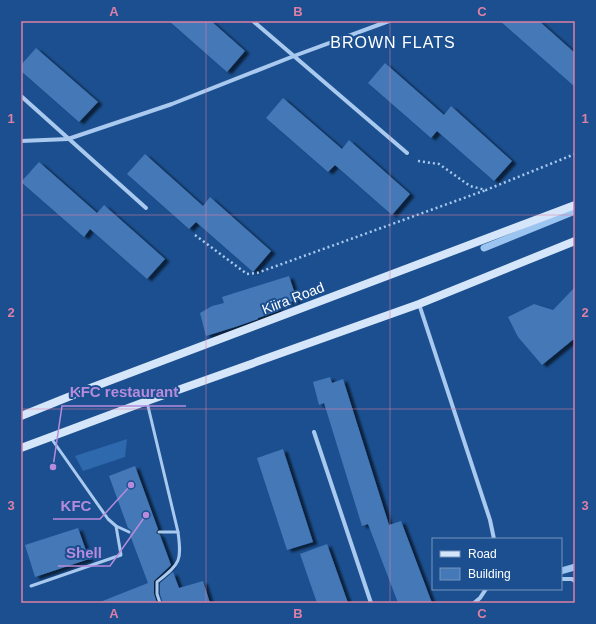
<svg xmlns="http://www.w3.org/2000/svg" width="596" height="624" font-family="Helvetica,sans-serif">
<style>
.green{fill:#2e69ad}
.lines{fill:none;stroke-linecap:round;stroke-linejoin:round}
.stream{stroke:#9cc4f0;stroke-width:7}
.building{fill:#4478b7;filter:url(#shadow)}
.path{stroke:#a9c9ee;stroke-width:2.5;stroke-dasharray:2 3;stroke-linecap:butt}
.lane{stroke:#a9c9ee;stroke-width:3}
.street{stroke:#a9c9ee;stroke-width:4}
.secondary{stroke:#d6e6fa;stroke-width:8}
.grid{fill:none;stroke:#dd80a5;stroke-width:1;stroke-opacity:0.55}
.labels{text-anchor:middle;stroke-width:4;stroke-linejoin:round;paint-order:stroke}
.street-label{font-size:14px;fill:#fff;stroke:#1b4f8f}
.quarter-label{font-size:16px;letter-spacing:1px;fill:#fff;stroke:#1b4f8f}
.leader{fill:none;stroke:#b68bdc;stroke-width:1.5}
.callout-dot{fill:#b68bdc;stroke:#1b4f8f;stroke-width:1.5}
.callout-label{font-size:15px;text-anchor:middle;font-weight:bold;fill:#b68bdc;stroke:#1b4f8f;stroke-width:4;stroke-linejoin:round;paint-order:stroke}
.neatline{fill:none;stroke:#dd80a5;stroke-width:1.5}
.grid-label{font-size:13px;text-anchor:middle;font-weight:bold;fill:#dd80a5}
</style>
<defs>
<filter id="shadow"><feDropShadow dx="4.5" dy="2.5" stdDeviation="1" flood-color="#0009"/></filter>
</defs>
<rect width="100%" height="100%" fill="#1b4f8f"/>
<path class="green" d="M 127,439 L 125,457 L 83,471 L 75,456 Z"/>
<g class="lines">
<g class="stream">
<path d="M 484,248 L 575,211"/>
<path d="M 561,571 L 575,567"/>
</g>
</g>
<g class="building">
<path d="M 169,21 L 211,21 L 245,51 L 227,72 Z"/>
<path d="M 500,21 L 539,21 L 575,53 L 575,87 Z"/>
<path d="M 36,48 L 98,102 L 79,122 L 21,71 L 21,65 Z"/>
<path d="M 385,63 L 444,115 L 451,106 L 512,161 L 494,181 L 437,131 L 431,138 L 368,83 Z"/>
<path d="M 283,98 L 342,149 L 349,140 L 410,194 L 392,215 L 335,165 L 328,172 L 266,118 Z"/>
<path d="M 145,154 L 203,206 L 210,197 L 271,251 L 253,272 L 196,222 L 189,229 L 127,174 Z"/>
<path d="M 39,162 L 97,213 L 104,205 L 165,259 L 147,279 L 90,229 L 84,237 L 21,182 Z"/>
<path d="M 289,276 L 297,300 L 277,306 L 278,311 L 258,318 L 258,319 L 235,327 L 206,336 L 200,313 L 212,306 L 224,303 L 222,297 Z"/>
<path d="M 575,287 L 575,338 L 542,365 L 518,337 L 508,317 L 534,304 L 553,310 Z"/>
<path d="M 330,377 L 332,383 L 343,379 L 389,525 L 401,521 L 432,603 L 398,603 L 368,524 L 362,526 L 324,403 L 319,405 L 313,382 Z"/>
<path d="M 283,449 L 313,542 L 287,550 L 257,458 Z"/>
<path d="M 135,466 L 158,529 L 156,533 L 160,535 L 171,565 L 154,581 L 154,594 L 157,603 L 101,603 L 100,602 L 148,583 L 130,535 L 132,531 L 128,528 L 109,476 Z"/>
<path d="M 78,528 L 89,559 L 35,577 L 25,545 Z"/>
<path d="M 327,544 L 348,603 L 317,603 L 300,554 Z"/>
<path d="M 173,572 L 179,588 L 203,581 L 210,603 L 163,603 L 160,594 L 160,583 Z"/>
</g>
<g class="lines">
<g class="path">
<path d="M 418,161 L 439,164 L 470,186 L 486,190 L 575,154"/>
<path d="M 195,235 L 247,274 L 257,273 L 486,190"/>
</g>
<g class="lane">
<path d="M 147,402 L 178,532 C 182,562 180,563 157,582 L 157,594 L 160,603"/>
<path d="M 51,438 L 108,519 L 116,526 L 129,532"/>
<path d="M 159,532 L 178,532"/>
<path d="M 31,586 L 121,555 L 116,526"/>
</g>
<g class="street">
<path d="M 253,21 L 407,153"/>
<path d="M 21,96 L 146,208"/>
<path d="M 21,141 L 68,139 L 172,104 L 294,56 L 389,21"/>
<path d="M 419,304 L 490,520 L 494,539"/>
<path d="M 314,432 L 371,603"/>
<path d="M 561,579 L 572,579 L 575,581"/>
<path d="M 474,603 L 480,598 L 486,589"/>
</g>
<g class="secondary">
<path d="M 21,416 L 93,387 L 575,205"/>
<path d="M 21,448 L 147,401 L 419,304 L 575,241"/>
</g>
</g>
<path class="grid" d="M 206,21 L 206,603M 390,21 L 390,603M 21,215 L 575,215M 21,409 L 575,409"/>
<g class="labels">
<g class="street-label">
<text transform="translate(293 298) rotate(-21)" y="5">Kiira Road</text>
</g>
<g class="quarter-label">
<text x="393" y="48">BROWN FLATS</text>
</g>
</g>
<path class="leader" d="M53 467L62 406H186M131 485L100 519H53M146 515L110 566H58"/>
<g class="callout-dot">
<circle cx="53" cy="467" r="4"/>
<circle cx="131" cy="485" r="4"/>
<circle cx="146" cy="515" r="4"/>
</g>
<g class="callout-label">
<text x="124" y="397">KFC restaurant</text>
<text x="76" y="511">KFC</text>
<text x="84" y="558">Shell</text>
</g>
<rect width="596" height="624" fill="none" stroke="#1b4f8f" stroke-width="44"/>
<rect x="432" y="538" width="130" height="52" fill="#1b4f8f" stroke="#7695bc"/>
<rect x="440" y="551" width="20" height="6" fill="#d6e6fa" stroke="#7695bc"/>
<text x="468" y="558" font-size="12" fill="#ffffff">Road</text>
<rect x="440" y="568" width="20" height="12" fill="#4478b7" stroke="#7695bc"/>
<text x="468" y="578" font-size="12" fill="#ffffff">Building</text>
<rect x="22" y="22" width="552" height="580" class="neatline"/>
<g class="grid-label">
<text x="114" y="16">A</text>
<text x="298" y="16">B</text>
<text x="482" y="16">C</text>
<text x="11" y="123">1</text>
<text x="585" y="123">1</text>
<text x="11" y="317">2</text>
<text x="585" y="317">2</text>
<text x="11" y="510">3</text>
<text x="585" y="510">3</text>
<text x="114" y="618">A</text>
<text x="298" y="618">B</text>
<text x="482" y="618">C</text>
</g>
</svg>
